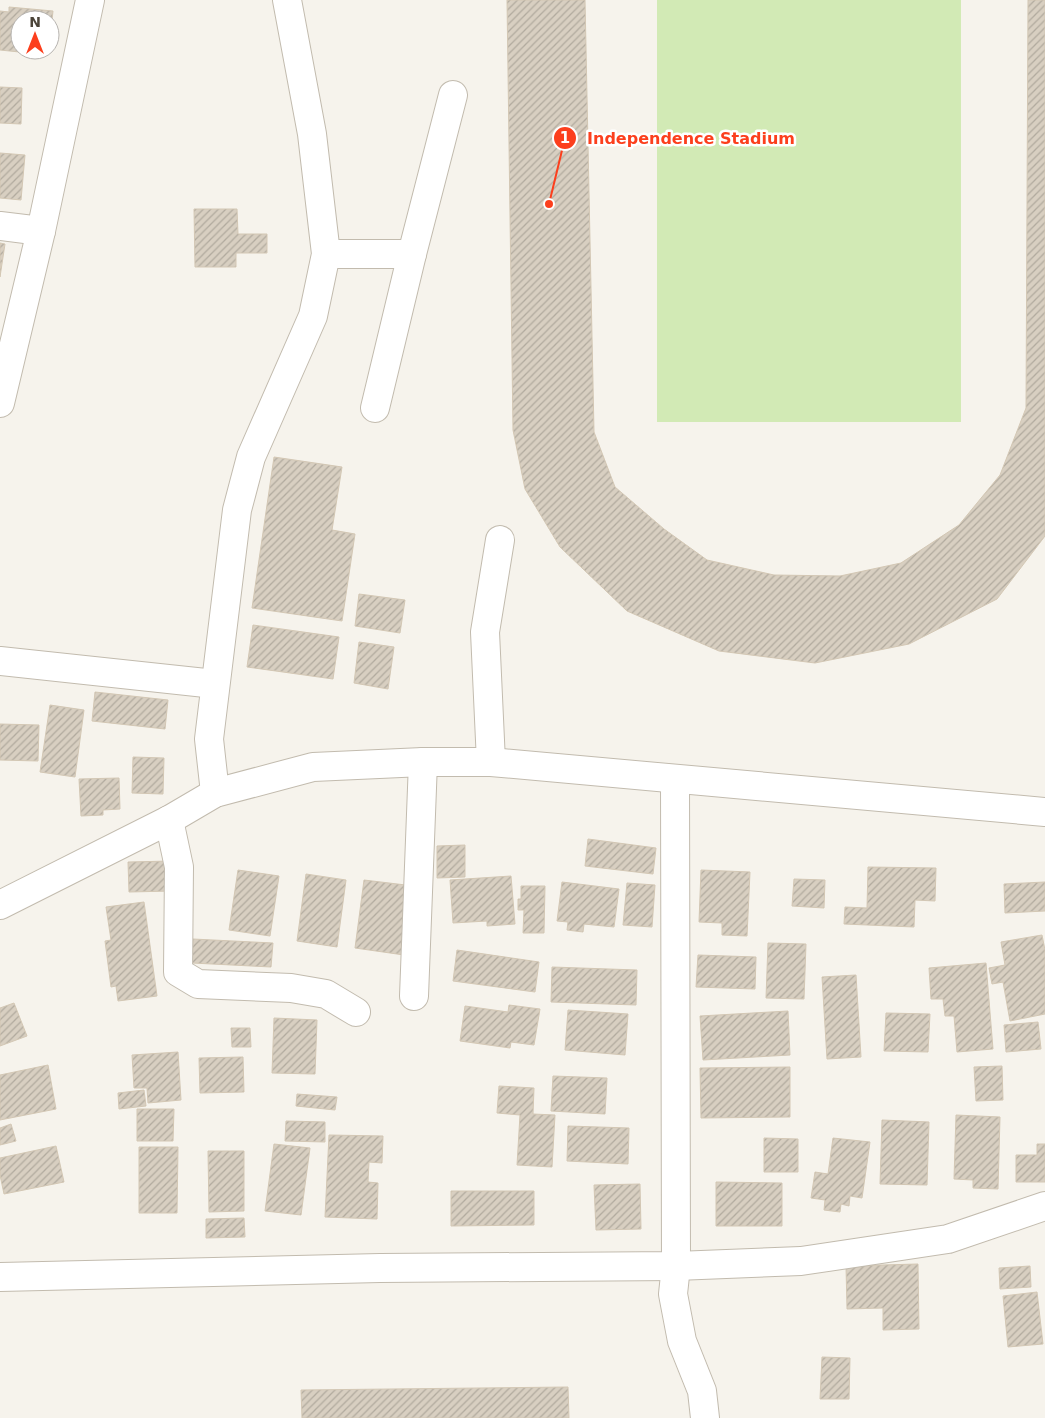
<svg xmlns="http://www.w3.org/2000/svg" width="1045" height="1418" font-family="'DejaVu Sans',sans-serif">
<style>
.green{fill:#d2eab5}
.building{fill:url(#building-hatch);stroke:#d3c7b4}
.lines{fill:none;stroke-linecap:round;stroke-linejoin:round}
.minor-casing{stroke:#c2bbae;stroke-width:30}
.minor{stroke:#fff;stroke-width:28}
.leader{fill:none;stroke:#fc3f1d;stroke-width:2}
.callout-dot{fill:#fc3f1d;stroke:#fff;stroke-width:2}
.mark-label{font-size:15px;text-anchor:middle;font-weight:bold;fill:#fff}
.callout-label{font-size:16px;text-anchor:middle;font-weight:bold;fill:#fc3f1d;stroke:#fff;stroke-width:5;stroke-linejoin:round;paint-order:stroke}
</style>
<defs>
<pattern id="building-hatch" width="6" height="6" patternUnits="userSpaceOnUse" patternTransform="scale(1.25)"><rect width="6" height="6" fill="#d8cfc1"/><path d="M-1 1l2-2M0 6l6-6M5 7l2-2" fill="none" stroke="#b1aa9e"/></pattern>
</defs>
<rect width="100%" height="100%" fill="#f6f3ec"/>
<rect class="green" x="657" y="0" width="304" height="422"/>
<g class="building">
<path d="M 507,0 L 585,0 L 594,432 L 615,487 L 664,529 L 707,560 L 774,575 L 840,576 L 901,563 L 959,525 L 1000,475 L 1026,408 L 1028,0 L 1045,0 L 1045,536 L 997,599 L 909,644 L 815,663 L 719,651 L 627,611 L 560,547 L 525,489 L 513,430 Z"/>
<path d="M 9,7 L 53,11 L 50,39 L 50,20 L 20,20 L 20,50 L 49,50 L 48,55 L 0,50 L 0,11 L 9,12 Z"/>
<path d="M 0,87 L 22,88 L 21,124 L 0,123 Z"/>
<path d="M 0,153 L 25,155 L 21,200 L 0,198 Z"/>
<path d="M 194,209 L 237,209 L 238,234 L 267,234 L 267,253 L 236,253 L 236,267 L 195,267 Z"/>
<path d="M 0,243 L 5,244 L 0,277 Z"/>
<path d="M 274,457 L 342,467 L 332,530 L 355,534 L 342,621 L 252,608 Z"/>
<path d="M 359,594 L 405,600 L 400,633 L 355,626 Z"/>
<path d="M 253,625 L 339,637 L 333,679 L 247,667 Z"/>
<path d="M 359,642 L 394,647 L 388,689 L 354,683 Z"/>
<path d="M 95,692 L 168,700 L 165,729 L 92,721 Z"/>
<path d="M 50,705 L 84,710 L 75,777 L 40,772 Z"/>
<path d="M 0,724 L 39,725 L 38,761 L 0,760 Z"/>
<path d="M 133,757 L 164,758 L 163,794 L 132,793 Z"/>
<path d="M 119,778 L 120,809 L 103,810 L 103,815 L 81,816 L 79,779 Z"/>
<path d="M 588,839 L 656,848 L 653,874 L 585,866 Z"/>
<path d="M 465,845 L 465,877 L 437,878 L 437,846 Z"/>
<path d="M 171,861 L 172,891 L 129,892 L 128,862 Z"/>
<path d="M 868,867 L 936,868 L 935,901 L 915,900 L 914,927 L 844,924 L 845,907 L 867,908 Z"/>
<path d="M 238,870 L 279,876 L 270,936 L 229,930 Z"/>
<path d="M 701,870 L 750,872 L 747,936 L 722,935 L 722,923 L 699,922 Z"/>
<path d="M 306,874 L 346,880 L 337,947 L 297,941 Z"/>
<path d="M 511,876 L 515,924 L 487,926 L 487,921 L 453,923 L 450,880 Z"/>
<path d="M 794,879 L 825,880 L 824,908 L 792,906 Z"/>
<path d="M 364,880 L 414,886 L 404,955 L 355,948 Z"/>
<path d="M 562,882 L 619,889 L 614,927 L 584,924 L 583,932 L 567,930 L 568,922 L 557,921 Z"/>
<path d="M 1045,882 L 1045,911 L 1005,913 L 1004,884 Z"/>
<path d="M 627,883 L 655,885 L 652,927 L 623,925 Z"/>
<path d="M 521,886 L 545,886 L 544,933 L 523,933 L 524,910 L 518,910 L 518,899 L 521,899 Z"/>
<path d="M 144,902 L 157,996 L 118,1001 L 116,986 L 111,987 L 105,941 L 111,940 L 106,907 Z"/>
<path d="M 1042,935 L 1045,950 L 1045,1014 L 1010,1021 L 1003,982 L 992,984 L 989,968 L 1005,965 L 1001,942 Z"/>
<path d="M 193,939 L 273,943 L 271,967 L 192,963 Z"/>
<path d="M 768,943 L 806,944 L 804,999 L 766,998 Z"/>
<path d="M 457,950 L 539,962 L 535,992 L 453,981 Z"/>
<path d="M 698,955 L 756,957 L 755,989 L 696,987 Z"/>
<path d="M 986,963 L 993,1049 L 957,1052 L 954,1016 L 945,1016 L 943,999 L 931,999 L 929,968 Z"/>
<path d="M 552,967 L 637,970 L 636,1005 L 551,1002 Z"/>
<path d="M 856,975 L 861,1057 L 827,1059 L 822,977 Z"/>
<path d="M 14,1003 L 27,1036 L 0,1046 L 0,1008 Z"/>
<path d="M 509,1005 L 540,1009 L 534,1045 L 511,1042 L 510,1048 L 460,1041 L 465,1006 L 508,1012 Z"/>
<path d="M 568,1010 L 628,1014 L 625,1055 L 565,1050 Z"/>
<path d="M 788,1011 L 790,1055 L 703,1060 L 700,1016 Z"/>
<path d="M 886,1013 L 930,1014 L 928,1052 L 884,1051 Z"/>
<path d="M 274,1018 L 317,1020 L 315,1074 L 272,1073 Z"/>
<path d="M 1038,1022 L 1041,1049 L 1006,1052 L 1004,1025 Z"/>
<path d="M 231,1028 L 250,1028 L 251,1047 L 232,1047 Z"/>
<path d="M 178,1052 L 181,1100 L 148,1103 L 147,1088 L 134,1088 L 132,1055 Z"/>
<path d="M 243,1057 L 244,1092 L 200,1093 L 199,1058 Z"/>
<path d="M 48,1065 L 56,1109 L 0,1120 L 0,1075 Z"/>
<path d="M 1002,1066 L 1003,1100 L 976,1101 L 974,1067 Z"/>
<path d="M 790,1067 L 790,1117 L 701,1118 L 700,1068 Z"/>
<path d="M 553,1076 L 607,1078 L 605,1114 L 551,1111 Z"/>
<path d="M 499,1086 L 534,1088 L 533,1114 L 555,1115 L 552,1167 L 517,1165 L 520,1115 L 497,1113 Z"/>
<path d="M 144,1090 L 146,1106 L 119,1109 L 118,1093 Z"/>
<path d="M 297,1094 L 337,1097 L 335,1110 L 296,1106 Z"/>
<path d="M 137,1109 L 174,1109 L 173,1141 L 137,1141 Z"/>
<path d="M 956,1115 L 1000,1117 L 998,1189 L 973,1188 L 973,1180 L 954,1179 Z"/>
<path d="M 882,1120 L 929,1122 L 927,1185 L 880,1184 Z"/>
<path d="M 286,1121 L 325,1122 L 325,1142 L 285,1141 Z"/>
<path d="M 11,1124 L 16,1141 L 0,1145 L 0,1128 Z"/>
<path d="M 568,1126 L 629,1128 L 628,1164 L 567,1161 Z"/>
<path d="M 329,1135 L 383,1136 L 382,1163 L 369,1162 L 368,1182 L 378,1183 L 377,1219 L 325,1217 Z"/>
<path d="M 764,1138 L 798,1139 L 798,1172 L 764,1172 Z"/>
<path d="M 833,1138 L 870,1142 L 862,1198 L 850,1196 L 849,1206 L 841,1204 L 840,1212 L 824,1210 L 825,1200 L 811,1198 L 815,1172 L 828,1174 Z"/>
<path d="M 274,1144 L 310,1148 L 301,1215 L 265,1211 Z"/>
<path d="M 1037,1144 L 1045,1144 L 1045,1182 L 1016,1182 L 1016,1155 L 1037,1155 Z"/>
<path d="M 56,1146 L 64,1182 L 4,1194 L 0,1175 L 0,1158 Z"/>
<path d="M 139,1147 L 178,1147 L 177,1213 L 139,1213 Z"/>
<path d="M 208,1151 L 244,1151 L 244,1211 L 209,1212 Z"/>
<path d="M 716,1182 L 782,1183 L 782,1226 L 716,1226 Z"/>
<path d="M 640,1184 L 641,1229 L 596,1230 L 594,1185 Z"/>
<path d="M 451,1191 L 534,1191 L 534,1225 L 451,1226 Z"/>
<path d="M 244,1218 L 245,1237 L 206,1238 L 206,1219 Z"/>
<path d="M 918,1264 L 919,1329 L 883,1330 L 883,1308 L 847,1309 L 846,1266 Z"/>
<path d="M 1030,1266 L 1031,1287 L 1000,1289 L 999,1268 Z"/>
<path d="M 1037,1292 L 1043,1344 L 1008,1347 L 1003,1296 Z"/>
<path d="M 822,1357 L 850,1358 L 849,1399 L 820,1399 Z"/>
<path d="M 568,1387 L 569,1418 L 302,1418 L 301,1390 Z"/>
</g>
<g class="lines">
<defs>
<g id="minor">
<path d="M 0,226 L 41,231"/>
<path d="M 326,254 L 412,254 L 375,408"/>
<path d="M 412,254 L 453,95"/>
<path d="M 0,403 L 41,231 L 90,0"/>
<path d="M 0,661 L 215,684"/>
<path d="M 491,762 L 485,632 L 500,540"/>
<path d="M 675,779 L 676,1266 L 673,1294 L 682,1341 L 702,1391 L 705,1418"/>
<path d="M 215,793 L 209,739 L 237,510 L 251,457 L 313,316 L 326,254 L 312,134 L 287,0"/>
<path d="M 169,820 L 179,867 L 178,972 L 198,984 L 291,988 L 326,994 L 356,1012"/>
<path d="M 0,905 L 169,820 L 215,793 L 313,767 L 423,762 L 491,762 L 1045,812"/>
<path d="M 414,996 L 423,762"/>
<path d="M 0,1277 L 380,1268 L 676,1266 L 801,1261 L 948,1239 L 1045,1206"/>
</g>
</defs>
<use href="#minor" class="minor-casing"/>
<use href="#minor" class="minor"/>
</g>
<path class="leader" d="M549 204L565 138"/>
<g class="callout-dot">
<circle cx="549" cy="204" r="5"/>
<circle cx="565" cy="138" r="12"/>
</g>
<g class="mark-label">
<text x="565" y="143">1</text>
</g>
<g class="callout-label">
<text x="691" y="144">Independence Stadium</text>
</g>
<g transform="translate(35 35)"><circle r="24" fill="#ffffff" stroke="#b7b4b0"/>
<path d="M0-4L9 19L0 12L-9 19Z" fill="#fc3f1d"/>
<text y="-8" font-size="14" font-weight="bold" text-anchor="middle" fill="#4b4439">N</text>
</g>
</svg>
